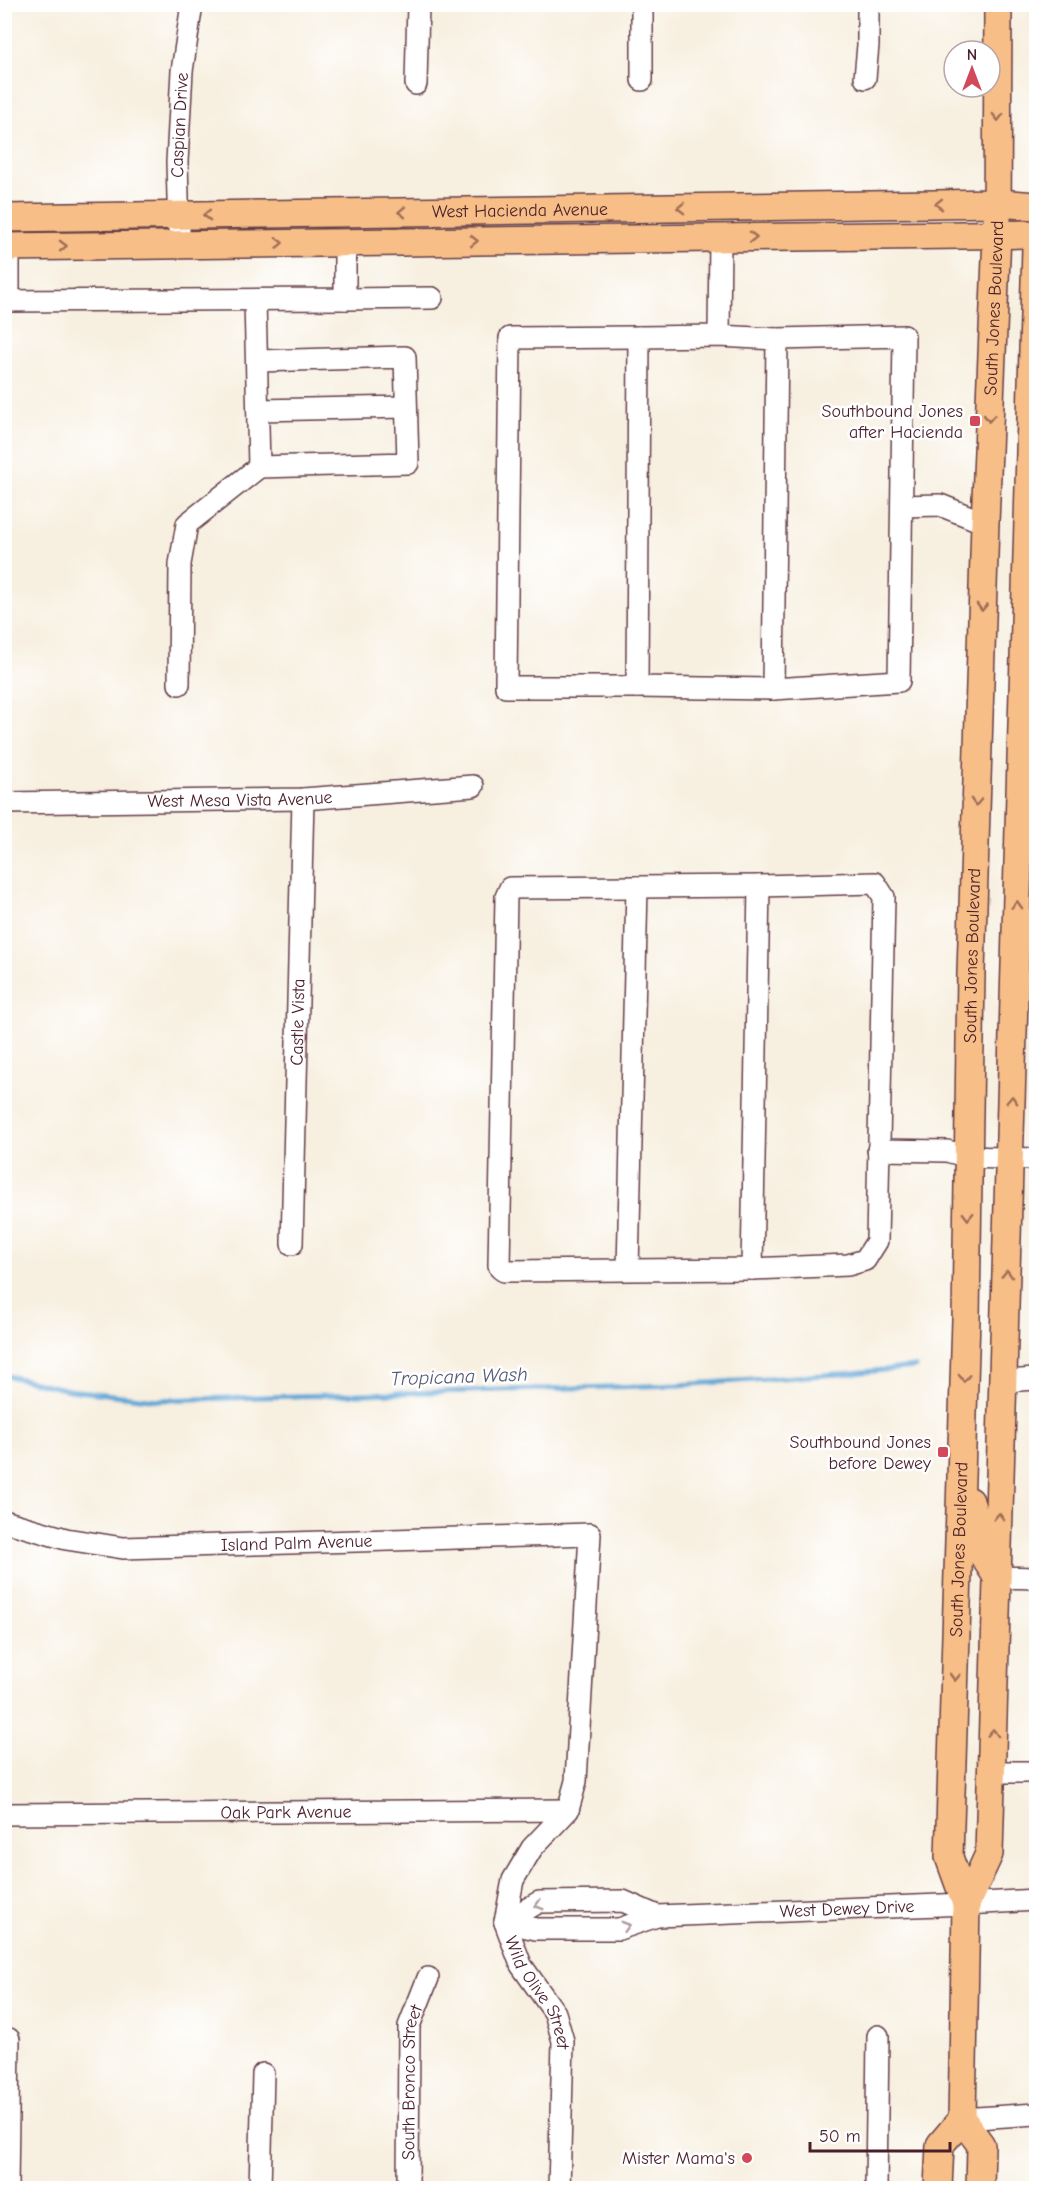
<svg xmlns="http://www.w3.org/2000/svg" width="1041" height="2193" font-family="'Comic Neue',sans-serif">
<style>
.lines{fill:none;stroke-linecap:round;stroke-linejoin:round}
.stream{stroke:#60a5d5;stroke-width:5}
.minor-casing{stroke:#643e46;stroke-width:24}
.major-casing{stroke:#643e46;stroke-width:30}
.minor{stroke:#fff;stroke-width:21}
.major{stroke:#f7be87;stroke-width:27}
.oneway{stroke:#a06e59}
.oneway2{stroke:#ae9aa0}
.poi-dot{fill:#d1495b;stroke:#fff;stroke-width:2}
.labels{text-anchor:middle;stroke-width:5;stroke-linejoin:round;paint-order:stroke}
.street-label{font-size:18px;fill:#4a1f2b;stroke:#fff}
.poi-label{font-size:18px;fill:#4a1f2b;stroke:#fff;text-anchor:end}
.water-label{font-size:20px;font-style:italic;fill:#545b77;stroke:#fff}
</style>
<rect width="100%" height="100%" fill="#fff"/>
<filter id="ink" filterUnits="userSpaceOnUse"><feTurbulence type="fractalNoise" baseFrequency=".0167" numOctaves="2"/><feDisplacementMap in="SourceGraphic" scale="12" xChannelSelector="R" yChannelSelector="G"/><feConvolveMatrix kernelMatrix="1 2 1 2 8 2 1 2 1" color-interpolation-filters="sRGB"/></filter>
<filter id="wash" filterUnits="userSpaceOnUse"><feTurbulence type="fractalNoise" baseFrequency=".008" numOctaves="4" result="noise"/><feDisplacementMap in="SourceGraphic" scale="24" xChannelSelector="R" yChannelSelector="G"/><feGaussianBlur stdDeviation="1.35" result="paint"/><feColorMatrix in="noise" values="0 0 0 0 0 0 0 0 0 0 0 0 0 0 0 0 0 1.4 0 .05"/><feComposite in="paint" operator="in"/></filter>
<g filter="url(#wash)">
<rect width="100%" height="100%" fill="#f7efdf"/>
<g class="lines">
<path class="stream" d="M 4,1375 L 69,1390 L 158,1400 L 678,1385 L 853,1373 L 915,1367"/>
</g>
</g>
<g filter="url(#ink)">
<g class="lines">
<defs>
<g id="minor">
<path d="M 865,78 L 868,45 L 868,4"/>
<path d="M 642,80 L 642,4"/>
<path d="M 416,84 L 418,4"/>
<path id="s1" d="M 179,231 L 177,162 L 182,71 L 192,4"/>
<path d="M 9,247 L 9,301"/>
<path d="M 345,299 L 432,298"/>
<path d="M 255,300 L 259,467 L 408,463 L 405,357 L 257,361"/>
<path d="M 4,301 L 345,299 L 345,242"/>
<path d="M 719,336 L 639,337 L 637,687 L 773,689 L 777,339 L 719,336 L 720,238"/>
<path d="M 258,410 L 406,407"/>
<path d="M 902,506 L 940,505 L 985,523"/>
<path d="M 179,684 L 180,564 L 187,524 L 259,467"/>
<path d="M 637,687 L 506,687 L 506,684 L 510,338 L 639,337"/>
<path d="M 773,689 L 899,681 L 904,336 L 777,339"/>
<path id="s2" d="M 4,803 L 303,799 L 473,786"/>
<path d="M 875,883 L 884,897 L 877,1241 L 865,1260 L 848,1265 L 752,1269 L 504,1271 L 500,1268 L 499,1265 L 506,897 L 510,888 L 759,886 Z"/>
<path d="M 878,1150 L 947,1151 L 969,1157 L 1036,1159"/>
<path id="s3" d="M 292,1244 L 303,799"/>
<path d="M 628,1269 L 637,887"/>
<path d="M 752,1269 L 759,886"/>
<path d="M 1004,1381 L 1036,1379"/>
<path id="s4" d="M 4,1521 L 66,1539 L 123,1548 L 590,1534 L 576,1781 L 568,1810 L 532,1848 L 513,1880 L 505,1922 L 521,1965 L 555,2013 L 563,2041 L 559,2188"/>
<path d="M 997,1577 L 1036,1578"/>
<path d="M 991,1772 L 1036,1772"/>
<path id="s5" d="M 4,1814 L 568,1810"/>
<path id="s6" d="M 505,1922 L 536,1929 L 619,1929 L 657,1916 L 966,1904 L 1036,1900"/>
<path d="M 505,1922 L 539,1902 L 623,1901 L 657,1916"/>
<path d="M 962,2119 L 1036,2114"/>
<path d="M 7,2188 L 9,2039"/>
<path d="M 260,2188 L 263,2074"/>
<path id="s7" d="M 408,2188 L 409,2026 L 428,1978"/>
<path d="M 876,2188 L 878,2036"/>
</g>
<g id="major">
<path id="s8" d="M 4,218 L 998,203 L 1036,206"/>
<path d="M 4,247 L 1036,234"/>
<path d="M 970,1501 L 978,1528 L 979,1549 L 997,1577"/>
<path d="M 966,1904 L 989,1854 L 1036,247"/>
<path d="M 938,2188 L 940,2145 L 962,2119"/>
<path id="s9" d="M 980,2188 L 981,2145 L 962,2119 L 966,1904 L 949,1857 L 966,1319 L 971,972 L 985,523 L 997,234 L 998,4"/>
</g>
</defs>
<use href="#minor" class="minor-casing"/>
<use href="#major" class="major-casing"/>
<use href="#minor" class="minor"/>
<use href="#major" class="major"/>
</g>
<defs><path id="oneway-chevron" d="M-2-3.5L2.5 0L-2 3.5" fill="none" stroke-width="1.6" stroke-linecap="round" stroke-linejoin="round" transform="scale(1.5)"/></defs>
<g class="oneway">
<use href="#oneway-chevron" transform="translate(998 117) rotate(90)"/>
<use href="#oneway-chevron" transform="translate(939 204) rotate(179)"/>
<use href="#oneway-chevron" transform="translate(681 208) rotate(179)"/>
<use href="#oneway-chevron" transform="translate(402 212) rotate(179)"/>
<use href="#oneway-chevron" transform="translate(207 215) rotate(179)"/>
<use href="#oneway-chevron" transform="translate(753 237) rotate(-1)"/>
<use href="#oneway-chevron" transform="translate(474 241) rotate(-1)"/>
<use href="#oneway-chevron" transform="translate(279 243) rotate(-1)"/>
<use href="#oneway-chevron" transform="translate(63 246) rotate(-1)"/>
<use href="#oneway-chevron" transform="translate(989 418) rotate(93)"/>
<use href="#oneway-chevron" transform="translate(982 607) rotate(92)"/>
<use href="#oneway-chevron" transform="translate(976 802) rotate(92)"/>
<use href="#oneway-chevron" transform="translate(1017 905) rotate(-88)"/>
<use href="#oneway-chevron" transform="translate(1012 1100) rotate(-88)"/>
<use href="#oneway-chevron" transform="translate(968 1216) rotate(91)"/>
<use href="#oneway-chevron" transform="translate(1007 1274) rotate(-88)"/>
<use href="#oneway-chevron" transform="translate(964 1378) rotate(92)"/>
<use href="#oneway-chevron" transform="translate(999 1517) rotate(-88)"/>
<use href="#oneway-chevron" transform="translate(955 1677) rotate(92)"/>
<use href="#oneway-chevron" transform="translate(993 1733) rotate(-88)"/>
</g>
<g class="oneway2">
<use href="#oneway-chevron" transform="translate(539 1905) rotate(163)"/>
<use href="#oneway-chevron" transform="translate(626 1926) rotate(-16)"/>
</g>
</g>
<g class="poi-dot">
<rect x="969" y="415" width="12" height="12" rx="3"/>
<rect x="937" y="1446" width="12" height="12" rx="3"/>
<circle cx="747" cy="2158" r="6"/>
</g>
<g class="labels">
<g class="street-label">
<text dy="6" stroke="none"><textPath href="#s1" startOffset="106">Caspian Drive</textPath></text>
<text dy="6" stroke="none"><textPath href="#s8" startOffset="516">West Hacienda Avenue</textPath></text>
<text dy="6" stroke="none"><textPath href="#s9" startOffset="1890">South Jones Boulevard</textPath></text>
<text dy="6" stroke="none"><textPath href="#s2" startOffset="236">West Mesa Vista Avenue</textPath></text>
<text dy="6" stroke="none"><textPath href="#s9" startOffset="1242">South Jones Boulevard</textPath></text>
<text dy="6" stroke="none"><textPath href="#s3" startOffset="222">Castle Vista</textPath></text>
<text dy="6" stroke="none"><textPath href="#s4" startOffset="296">Island Palm Avenue</textPath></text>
<text dy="6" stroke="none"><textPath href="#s9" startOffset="648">South Jones Boulevard</textPath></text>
<text dy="6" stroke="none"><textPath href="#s5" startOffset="282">Oak Park Avenue</textPath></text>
<text dy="6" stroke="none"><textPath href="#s6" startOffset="345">West Dewey Drive</textPath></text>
<text dy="6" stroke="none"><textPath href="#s4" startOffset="1078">Wild Olive Street</textPath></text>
<text dy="6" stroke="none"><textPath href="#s7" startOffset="106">South Bronco Street</textPath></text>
</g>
<g class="poi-label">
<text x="963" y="417">Southbound Jones<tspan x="963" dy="21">after Hacienda</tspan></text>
<text x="931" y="1448">Southbound Jones<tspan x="931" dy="21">before Dewey</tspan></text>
<text x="735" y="2164">Mister Mama's</text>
</g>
<g class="water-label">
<text transform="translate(459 1376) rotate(-2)" y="7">Tropicana Wash</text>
</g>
</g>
<rect width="1041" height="2193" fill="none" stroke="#fff" stroke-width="24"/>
<g transform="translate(972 69)"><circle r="28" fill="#ffffff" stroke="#b7a5aa" stroke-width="1.5"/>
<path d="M0-4.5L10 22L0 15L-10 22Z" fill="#d1495b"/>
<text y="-9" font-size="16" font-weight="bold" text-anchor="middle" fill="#4a1f2b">N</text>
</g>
<path d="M810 2142v9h140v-9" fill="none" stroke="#4a1f2b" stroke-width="3"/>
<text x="819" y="2142" font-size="18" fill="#4a1f2b" stroke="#ffffff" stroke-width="4.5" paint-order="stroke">50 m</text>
</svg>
